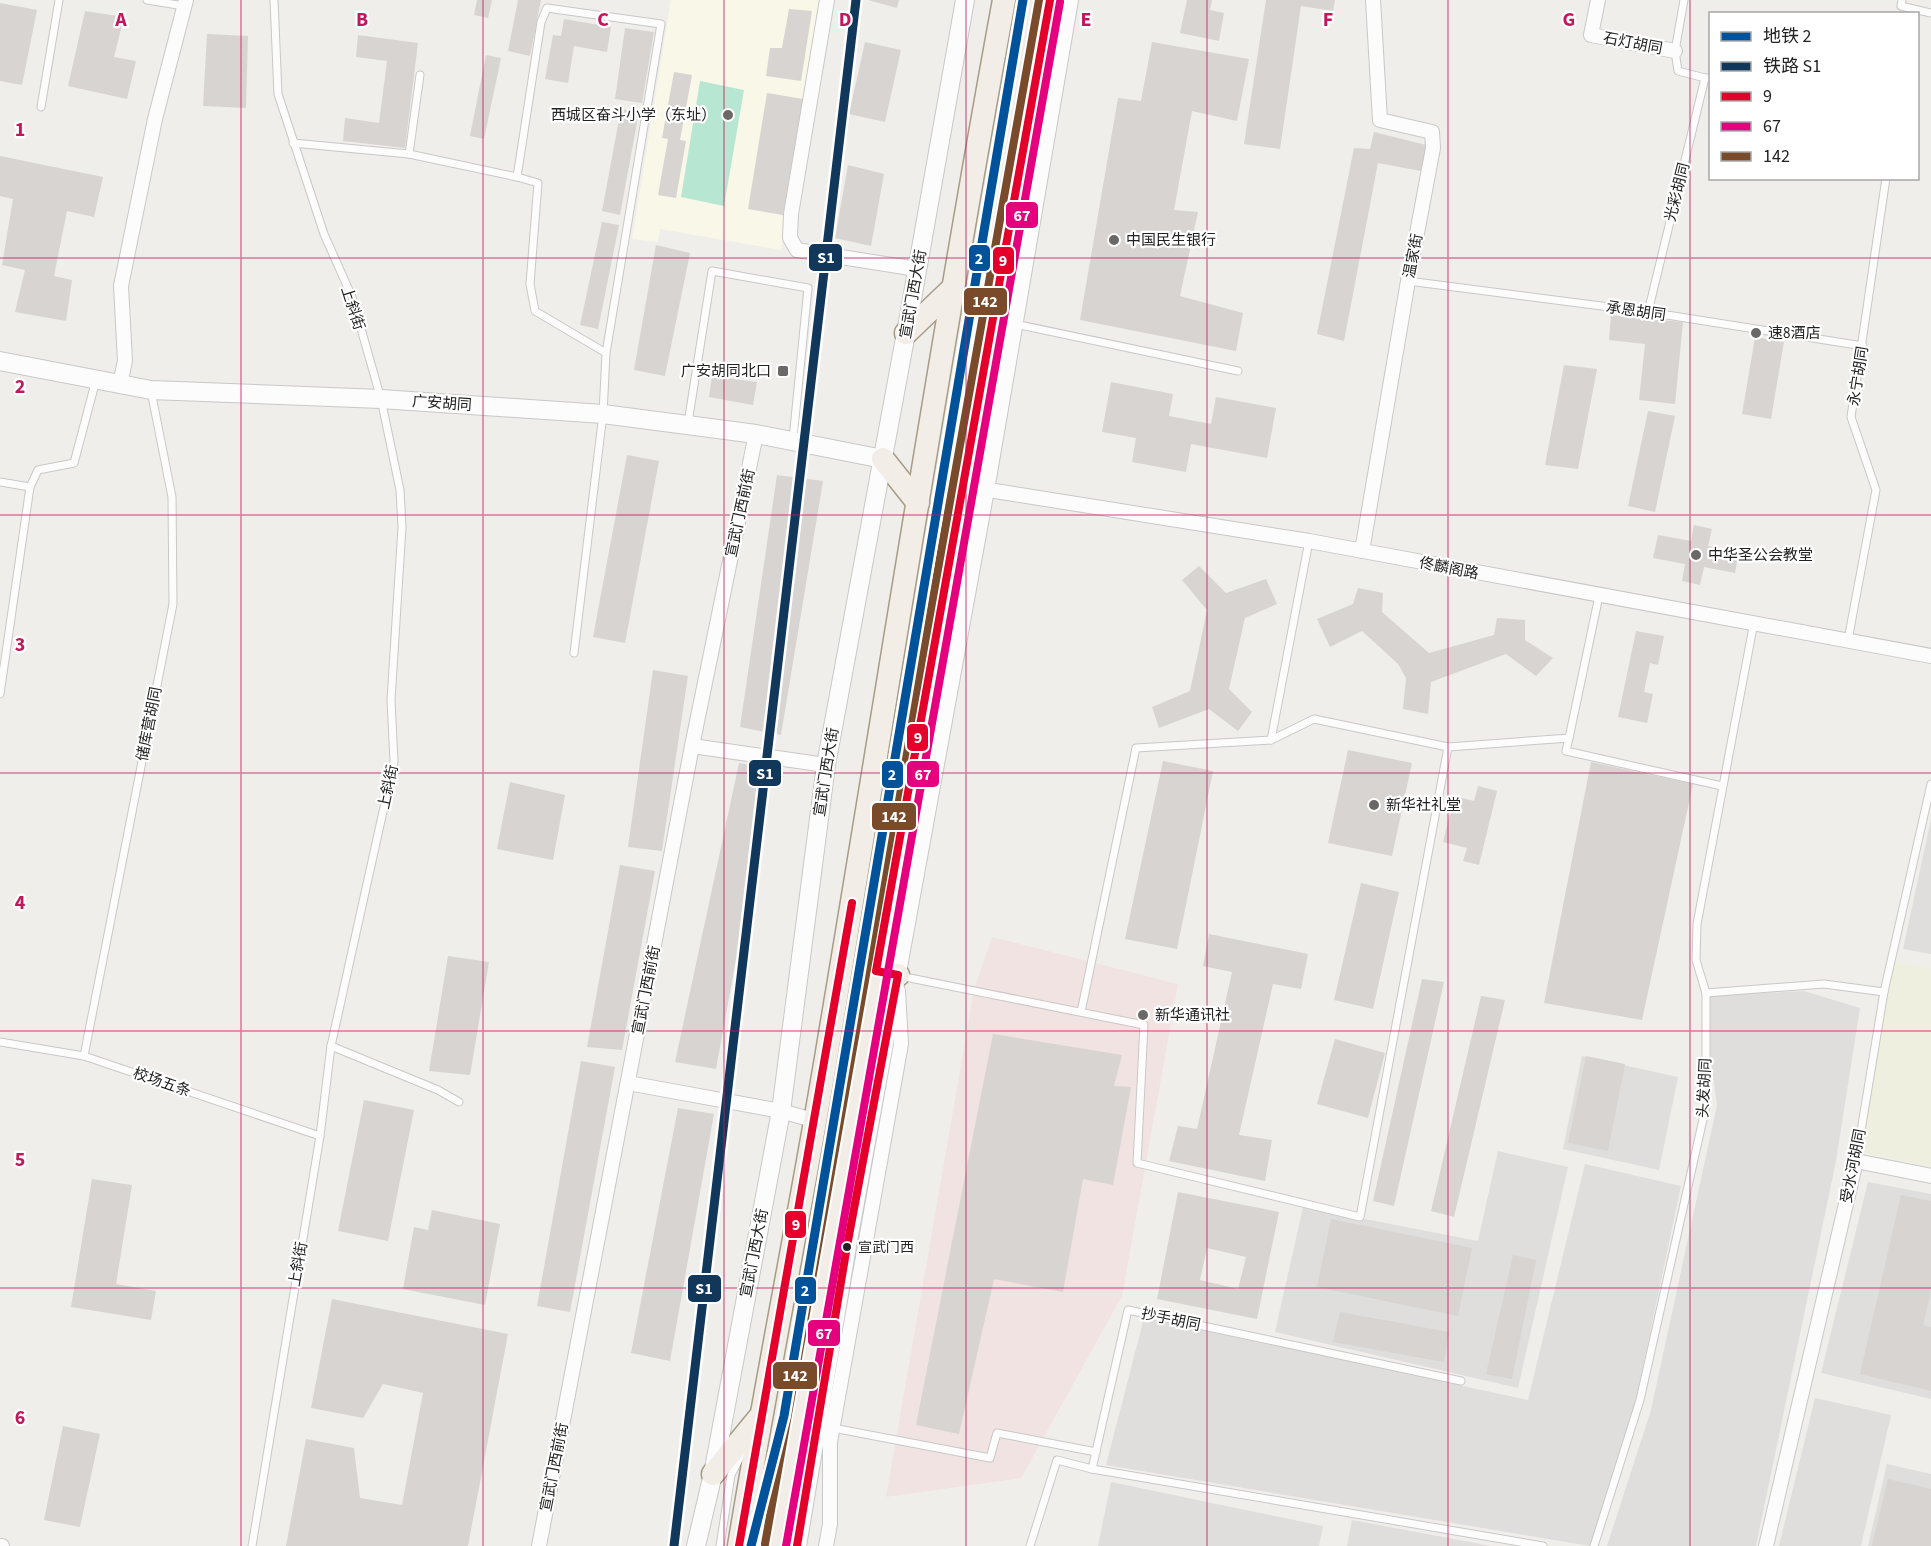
<svg xmlns="http://www.w3.org/2000/svg" width="1931" height="1546" font-family="'Source Sans 3','Noto Sans SC',sans-serif">
<style>
.residential{fill:#dfdedc}
.commercial{fill:#f1e3e1}
.education{fill:#f8f7e8}
.farmland{fill:#efefdf}
.pitch{fill:#b7e6d2}
.building{fill:#d7d4d2;fill-rule:evenodd}
.lines{fill:none;stroke-linecap:round;stroke-linejoin:round}
.service-casing{stroke:#c9c8c7;stroke-width:9}
.minor-casing{stroke:#c9c8c7;stroke-width:16}
.tertiary-casing{stroke:#c9c8c7;stroke-width:20}
.primary-casing{stroke:#a79c86;stroke-width:25}
.service{stroke:#fdfcfc;stroke-width:7}
.minor{stroke:#fdfcfc;stroke-width:14}
.tertiary{stroke:#fdfcfc;stroke-width:18}
.primary{stroke:#f3ede7;stroke-width:22}
.bus-1-casing{stroke:#fff;stroke-width:12}
.bus-2-casing{stroke:#fff;stroke-width:12}
.bus-3-casing{stroke:#fff;stroke-width:12}
.bus-1{stroke:#e4002b;stroke-width:8}
.bus-2{stroke:#e5007d;stroke-width:8}
.bus-3{stroke:#7a4b2a;stroke-width:8}
.rail-1-casing{stroke:#fff;stroke-width:14}
.rail-1{stroke:#11385b;stroke-width:9}
.metro-1-casing{stroke:#fff;stroke-width:14}
.metro-1{stroke:#00529b;stroke-width:9}
.grid{fill:none;stroke:#c2185b;stroke-width:1.5;stroke-opacity:0.55}
.poi-dot{fill:#6a6968;stroke:#fff;stroke-width:2}
.bus-dot{fill:#222;stroke:#fff;stroke-width:2}
.labels{text-anchor:middle;stroke-width:4.5;stroke-linejoin:round;paint-order:stroke}
.bus-label{font-size:14px;fill:#222;stroke:#fff;text-anchor:start}
.street-label{font-size:15px;fill:#222;stroke:#fff}
.poi-label{font-size:15px;fill:#222;stroke:#fff;text-anchor:start}
.grid-label{font-size:20px;text-anchor:middle;font-weight:bold;fill:#c2185b;stroke:#fff;stroke-width:4.5;stroke-linejoin:round;paint-order:stroke}
.line-badge{stroke:#fff;stroke-width:2}
.badge-label{font-size:16px;text-anchor:middle;font-weight:bold;fill:#fff}
</style>
<rect width="100%" height="100%" fill="#f0eeeb"/>
<g class="residential">
<path d="M 1931,819 L 1931,954 L 1903,949 Z"/>
<path d="M 1804,991 L 1860,1008 L 1836,1161 L 1756,1546 L 1607,1546 L 1651,1410 L 1717,1105 L 1702,996 Z"/>
<path d="M 1582,1056 L 1678,1077 L 1659,1170 L 1563,1149 Z"/>
<path d="M 1498,1151 L 1568,1167 L 1518,1388 L 1275,1332 L 1303,1207 L 1478,1241 Z"/>
<path d="M 1585,1164 L 1681,1186 L 1636,1399 L 1590,1546 L 1106,1465 L 1144,1318 L 1528,1400 Z"/>
<path d="M 1868,1182 L 1931,1194 L 1931,1399 L 1821,1373 Z"/>
<path d="M 1815,1398 L 1891,1415 L 1861,1546 L 1779,1546 Z"/>
<path d="M 1887,1464 L 1931,1474 L 1931,1546 L 1868,1546 Z"/>
<path d="M 1111,1482 L 1323,1526 L 1319,1546 L 1098,1546 Z"/>
<path d="M 1352,1520 L 1491,1546 L 1347,1546 Z"/>
</g>
<path class="commercial" d="M 992,937 L 1178,984 L 1122,1296 L 1021,1478 L 886,1497 L 974,990 Z"/>
<path class="education" d="M 671,0 L 824,0 L 781,250 L 660,229 L 658,242 L 632,239 Z"/>
<path class="farmland" d="M 1895,961 L 1931,969 L 1931,1167 L 1857,1151 Z"/>
<path class="pitch" d="M 700,81 L 744,90 L 724,206 L 681,197 Z"/>
<g class="building">
<path d="M 477,0 L 492,0 L 488,18 L 474,15 Z"/>
<path d="M 518,0 L 541,0 L 530,56 L 508,51 Z"/>
<path d="M 868,0 L 899,0 L 897,8 Z"/>
<path d="M 1187,0 L 1212,0 L 1210,10 L 1224,13 L 1219,41 L 1180,33 Z"/>
<path d="M 1266,0 L 1335,0 L 1333,11 L 1301,6 L 1280,149 L 1244,144 Z"/>
<path d="M 0,3 L 37,10 L 22,85 L 0,81 Z"/>
<path d="M 789,9 L 812,11 L 801,81 L 766,76 L 770,48 L 782,48 Z"/>
<path d="M 85,11 L 124,17 L 114,57 L 136,61 L 127,99 L 68,86 Z"/>
<path d="M 564,19 L 611,27 L 607,52 L 574,46 L 568,83 L 545,79 L 553,35 L 561,36 Z"/>
<path d="M 625,28 L 654,32 L 642,103 L 615,99 Z"/>
<path d="M 207,34 L 248,36 L 246,108 L 203,106 Z"/>
<path d="M 358,35 L 418,43 L 405,148 L 343,141 L 345,118 L 379,123 L 387,61 L 356,57 Z"/>
<path d="M 865,42 L 901,50 L 885,122 L 849,114 Z"/>
<path d="M 1152,42 L 1249,59 L 1237,121 L 1192,111 L 1174,210 L 1198,212 L 1180,296 L 1243,313 L 1236,351 L 1080,320 L 1118,98 L 1141,101 Z"/>
<path d="M 486,55 L 501,58 L 484,139 L 470,136 Z"/>
<path d="M 674,72 L 692,75 L 680,140 L 686,141 L 676,198 L 658,195 L 668,139 L 662,138 Z"/>
<path d="M 767,93 L 803,99 L 783,215 L 748,209 Z"/>
<path d="M 621,109 L 639,112 L 620,215 L 602,211 Z"/>
<path d="M 1374,132 L 1426,145 L 1421,171 L 1378,163 L 1344,341 L 1317,334 L 1354,148 L 1370,149 Z"/>
<path d="M 0,156 L 103,177 L 94,217 L 67,211 L 54,276 L 72,280 L 66,321 L 15,312 L 25,270 L 2,265 L 13,199 L 0,196 Z"/>
<path d="M 848,165 L 884,174 L 871,246 L 835,238 Z"/>
<path d="M 602,222 L 619,225 L 598,329 L 580,325 Z"/>
<path d="M 656,245 L 690,253 L 665,376 L 634,370 Z"/>
<path d="M 1611,315 L 1683,322 L 1675,404 L 1639,400 L 1645,344 L 1609,340 Z"/>
<path d="M 1755,337 L 1784,342 L 1771,419 L 1742,414 Z"/>
<path d="M 1564,365 L 1597,369 L 1578,469 L 1545,465 Z"/>
<path d="M 712,376 L 757,382 L 753,405 L 709,397 Z"/>
<path d="M 1111,382 L 1173,394 L 1169,416 L 1211,424 L 1216,397 L 1276,408 L 1267,458 L 1191,444 L 1186,472 L 1132,462 L 1136,438 L 1102,432 Z"/>
<path d="M 1648,411 L 1675,416 L 1655,512 L 1628,506 Z"/>
<path d="M 627,455 L 659,461 L 625,643 L 593,637 Z"/>
<path d="M 777,475 L 823,481 L 781,735 L 740,727 Z"/>
<path d="M 1694,525 L 1712,529 L 1708,546 L 1739,552 L 1735,573 L 1704,567 L 1700,585 L 1682,581 L 1685,564 L 1653,558 L 1658,535 L 1691,541 Z"/>
<path d="M 1199,566 L 1226,593 L 1266,579 L 1277,604 L 1245,618 L 1229,689 L 1252,712 L 1238,731 L 1209,709 L 1159,728 L 1152,707 L 1190,691 L 1207,610 L 1182,580 Z"/>
<path d="M 1358,588 L 1383,593 L 1382,612 L 1429,653 L 1494,635 L 1497,618 L 1525,620 L 1525,640 L 1553,658 L 1536,676 L 1506,654 L 1431,682 L 1428,714 L 1403,709 L 1406,678 L 1398,664 L 1362,631 L 1330,647 L 1317,619 L 1353,604 Z"/>
<path d="M 1636,631 L 1664,636 L 1658,665 L 1650,663 L 1644,692 L 1653,694 L 1647,723 L 1618,717 Z"/>
<path d="M 653,670 L 688,676 L 662,851 L 628,847 Z"/>
<path d="M 1348,750 L 1412,763 L 1392,856 L 1328,843 Z"/>
<path d="M 1163,761 L 1213,771 L 1177,949 L 1125,939 Z"/>
<path d="M 1591,762 L 1693,784 L 1642,1020 L 1544,1003 Z"/>
<path d="M 739,763 L 771,768 L 716,1069 L 675,1062 Z"/>
<path d="M 510,782 L 565,795 L 553,860 L 497,849 Z"/>
<path d="M 1478,786 L 1497,791 L 1479,865 L 1463,861 L 1467,848 L 1443,842 L 1454,796 L 1474,801 Z"/>
<path d="M 620,865 L 655,871 L 622,1050 L 587,1047 Z"/>
<path d="M 1361,883 L 1399,892 L 1373,1009 L 1334,1000 Z"/>
<path d="M 1209,934 L 1308,954 L 1301,989 L 1273,984 L 1239,1135 L 1272,1140 L 1265,1181 L 1169,1161 L 1178,1126 L 1197,1129 L 1232,972 L 1203,966 Z"/>
<path d="M 448,956 L 489,962 L 470,1075 L 429,1071 Z"/>
<path d="M 1422,979 L 1444,982 L 1394,1206 L 1373,1201 Z"/>
<path d="M 1481,996 L 1505,1000 L 1454,1217 L 1431,1211 Z"/>
<path d="M 993,1034 L 1122,1055 L 1114,1086 L 1131,1087 L 1113,1185 L 1083,1179 L 1063,1292 L 994,1279 L 959,1434 L 916,1425 Z"/>
<path d="M 1335,1039 L 1385,1053 L 1368,1118 L 1317,1104 Z"/>
<path d="M 1586,1056 L 1625,1064 L 1608,1151 L 1568,1143 Z"/>
<path d="M 581,1061 L 615,1067 L 570,1312 L 537,1306 Z"/>
<path d="M 364,1100 L 414,1110 L 388,1241 L 338,1231 Z"/>
<path d="M 678,1108 L 714,1114 L 670,1361 L 631,1353 Z"/>
<path d="M 92,1179 L 132,1185 L 116,1284 L 156,1291 L 151,1320 L 71,1307 Z"/>
<path d="M 1178,1192 L 1279,1212 L 1257,1319 L 1157,1299 ZM 1207,1248 L 1246,1257 L 1238,1289 L 1200,1280 Z"/>
<path d="M 1901,1195 L 1931,1201 L 1931,1291 L 1923,1325 L 1931,1327 L 1931,1391 L 1860,1374 Z"/>
<path d="M 432,1210 L 500,1224 L 485,1305 L 403,1289 L 414,1227 L 428,1230 Z"/>
<path d="M 1331,1219 L 1472,1248 L 1458,1316 L 1317,1287 Z"/>
<path d="M 1513,1255 L 1536,1260 L 1512,1379 L 1486,1374 Z"/>
<path d="M 332,1299 L 508,1334 L 468,1546 L 286,1546 L 306,1439 L 354,1448 L 360,1498 L 402,1505 L 423,1393 L 383,1384 L 363,1418 L 311,1408 Z"/>
<path d="M 1340,1312 L 1449,1332 L 1444,1362 L 1333,1342 Z"/>
<path d="M 63,1426 L 100,1434 L 80,1527 L 44,1520 Z"/>
<path d="M 1888,1479 L 1931,1489 L 1931,1546 L 1872,1546 Z"/>
</g>
<g class="lines">
<defs>
<g id="service">
<path d="M 147,0 L 184,6"/>
<path d="M 1684,0 L 1675,51 L 1678,71 L 1705,78"/>
<path d="M 1902,0 L 1901,6 L 1931,13"/>
<path d="M 41,107 L 59,0"/>
<path d="M 293,143 L 409,154 L 517,177"/>
<path d="M 409,154 L 420,75"/>
<path d="M 1408,281 L 1648,312 L 1863,346"/>
<path d="M 1648,312 L 1705,78 L 1710,78"/>
<path d="M 1015,324 L 1238,371"/>
<path d="M 688,423 L 712,271 L 808,288 L 793,439"/>
<path d="M 0,482 L 30,487"/>
<path d="M 1848,640 L 1876,490 L 1851,417 L 1886,178"/>
<path d="M 574,653 L 603,414 L 606,353 L 661,24 L 547,8 L 541,22 L 517,177 L 538,183 L 530,284 L 535,311 L 606,353"/>
<path d="M 0,694 L 30,487 L 38,470 L 74,463 L 96,380"/>
<path d="M 1569,738 L 1566,751 L 1722,786"/>
<path d="M 1271,740 L 1309,541"/>
<path d="M 1448,747 L 1569,738 L 1599,596"/>
<path d="M 900,976 L 1144,1025 L 1137,1163 L 1360,1217 L 1448,747 L 1314,719 L 1271,740 L 1136,748 L 1081,1012"/>
<path d="M 1706,993 L 1824,984 L 1884,992"/>
<path d="M 0,1042 L 84,1056 L 320,1136"/>
<path d="M 331,1046 L 438,1090 L 459,1102"/>
<path d="M 84,1056 L 173,604 L 172,497 L 151,391"/>
<path d="M 1856,1161 L 1884,992 L 1931,784"/>
<path d="M 833,1428 L 990,1458 L 997,1433 L 1096,1452"/>
<path d="M 1092,1469 L 1543,1546"/>
<path d="M 252,1546 L 320,1136 L 331,1046 L 394,762 L 391,700 L 402,527 L 400,490 L 381,399 L 352,297 L 324,234 L 278,94 L 274,0"/>
<path d="M 720,1546 L 731,1475 L 742,1454"/>
<path d="M 1030,1546 L 1057,1460 L 1092,1469 L 1128,1310 L 1461,1381"/>
<path d="M 1594,1546 L 1640,1400 L 1706,1106 L 1706,993 L 1696,960 L 1697,924 L 1754,622"/>
</g>
<g id="minor">
<path d="M 827,0 L 791,214 L 790,238 L 797,250 L 917,269"/>
<path d="M 1598,0 L 1591,35 L 1675,51"/>
<path d="M 120,384 L 125,361 L 121,286 L 155,119 L 186,0"/>
<path d="M 976,488 L 1309,541 L 1931,656"/>
<path d="M 1362,551 L 1408,281 L 1433,148 L 1432,132 L 1380,120 L 1373,0"/>
<path d="M 692,746 L 826,765"/>
<path d="M 628,1083 L 781,1111 L 816,1121"/>
<path d="M 0,1546 L 2,1546"/>
<path d="M 539,1546 L 692,746 L 756,434"/>
<path d="M 826,1546 L 830,1524 L 830,1442 L 901,1044 L 898,991"/>
<path d="M 1766,1546 L 1856,1161 L 1931,1176"/>
</g>
<g id="tertiary">
<path d="M 0,361 L 151,390 L 381,399 L 603,414 L 756,434 L 883,459"/>
<path d="M 696,1546 L 713,1474 L 781,1111 L 826,765 L 906,333 L 965,0"/>
<path d="M 797,1546 L 847,1246 L 985,490 L 1069,0"/>
</g>
<g id="primary">
<path d="M 906,333 L 951,290"/>
<path d="M 883,459 L 918,503"/>
<path d="M 876,971 L 898,975"/>
<path d="M 713,1474 L 759,1418"/>
<path d="M 739,1546 C 767,1375 802,1205 830,1034 C 888,689 941,344 1004,0"/>
<path d="M 775,1546 C 864,1030 960,516 1050,0"/>
</g>
</defs>
<use href="#service" class="service-casing"/>
<use href="#minor" class="minor-casing"/>
<use href="#tertiary" class="tertiary-casing"/>
<use href="#primary" class="primary-casing"/>
<use href="#service" class="service"/>
<use href="#minor" class="minor"/>
<use href="#tertiary" class="tertiary"/>
<use href="#primary" class="primary"/>
<defs>
<g id="bus-1">
<path d="M 739,1546 L 852,903"/>
<path d="M 797,1546 L 847,1246 L 898,975 L 876,971 L 1050,0"/>
</g>
<path id="bus-2" d="M 786,1546 L 1060,2"/>
<path id="bus-3" d="M 765,1544 L 1039,0"/>
</defs>
<use href="#bus-1" class="bus-1-casing"/>
<use href="#bus-2" class="bus-2-casing"/>
<use href="#bus-3" class="bus-3-casing"/>
<use href="#bus-1" class="bus-1"/>
<use href="#bus-2" class="bus-2"/>
<use href="#bus-3" class="bus-3"/>
<defs>
<path id="rail-1" d="M 674,1546 L 856,0"/>
</defs>
<use href="#rail-1" class="rail-1-casing"/>
<use href="#rail-1" class="rail-1"/>
<defs>
<path id="metro-1" d="M 751,1546 L 784,1416 L 1023,0"/>
</defs>
<use href="#metro-1" class="metro-1-casing"/>
<use href="#metro-1" class="metro-1"/>
</g>
<path class="grid" d="M 241,0 L 241,1546M 483,0 L 483,1546M 724,0 L 724,1546M 966,0 L 966,1546M 1207,0 L 1207,1546M 1448,0 L 1448,1546M 1690,0 L 1690,1546M 0,258 L 1931,258M 0,515 L 1931,515M 0,773 L 1931,773M 0,1031 L 1931,1031M 0,1288 L 1931,1288"/>
<g class="poi-dot">
<circle cx="728" cy="115" r="6"/>
<circle cx="1114" cy="240" r="6"/>
<circle cx="1756" cy="333" r="6"/>
<rect x="777" y="365" width="12" height="12" rx="3"/>
<circle cx="1696" cy="555" r="6"/>
<circle cx="1374" cy="805" r="6"/>
<circle cx="1143" cy="1015" r="6"/>
</g>
<circle class="bus-dot" cx="847" cy="1247" r="5"/>
<g class="labels">
<g class="bus-label">
<text x="858" y="1252">宣武门西</text>
</g>
<g class="street-label">
<text transform="translate(1633 43) rotate(11)" y="5">石灯胡同</text>
<text transform="translate(1677 192) rotate(-76)" y="5">光彩胡同</text>
<text transform="translate(1413 256) rotate(-79)" y="5">温家街</text>
<text transform="translate(913 294) rotate(-80)" y="5">宣武门西大街</text>
<text transform="translate(353 308) rotate(72)" y="5">上斜街</text>
<text transform="translate(1636 311) rotate(8)" y="5">承恩胡同</text>
<text transform="translate(1858 376) rotate(-81)" y="5">永宁胡同</text>
<text transform="translate(442 403) rotate(4)" y="5">广安胡同</text>
<text transform="translate(740 513) rotate(-78)" y="5">宣武门西前街</text>
<text transform="translate(1449 568) rotate(11)" y="5">佟麟阁路</text>
<text transform="translate(149 724) rotate(-79)" y="5">储库营胡同</text>
<text transform="translate(826 772) rotate(-81)" y="5">宣武门西大街</text>
<text transform="translate(388 787) rotate(-78)" y="5">上斜街</text>
<text transform="translate(646 990) rotate(-79)" y="5">宣武门西前街</text>
<text transform="translate(162 1082) rotate(19)" y="5">校场五条</text>
<text transform="translate(1704 1088) rotate(-87)" y="5">头发胡同</text>
<text transform="translate(1853 1166) rotate(-79)" y="5">受水河胡同</text>
<text transform="translate(754 1253) rotate(-79)" y="5">宣武门西大街</text>
<text transform="translate(298 1264) rotate(-80)" y="5">上斜街</text>
<text transform="translate(1171 1319) rotate(12)" y="5">抄手胡同</text>
<text transform="translate(554 1467) rotate(-79)" y="5">宣武门西前街</text>
</g>
<g class="poi-label">
<text x="716" y="120" text-anchor="end">西城区奋斗小学（东址）</text>
<text x="1126" y="245">中国民生银行</text>
<text x="1768" y="338">速8酒店</text>
<text x="771" y="376" text-anchor="end">广安胡同北口</text>
<text x="1708" y="560">中华圣公会教堂</text>
<text x="1386" y="810">新华社礼堂</text>
<text x="1155" y="1020">新华通讯社</text>
</g>
</g>
<g class="grid-label">
<text x="121" y="26">A</text>
<text x="362" y="26">B</text>
<text x="603" y="26">C</text>
<text x="845" y="26">D</text>
<text x="1086" y="26">E</text>
<text x="1328" y="26">F</text>
<text x="1569" y="26">G</text>
<text x="20" y="136">1</text>
<text x="20" y="393">2</text>
<text x="20" y="651">3</text>
<text x="20" y="909">4</text>
<text x="20" y="1166">5</text>
<text x="20" y="1424">6</text>
</g>
<g class="line-badge">
<rect x="1005" y="201" width="34" height="28" rx="6" fill="#e5007d"/>
<rect x="808" y="243" width="35" height="29" rx="6" fill="#11385b"/>
<rect x="968" y="244" width="23" height="28" rx="6" fill="#00529b"/>
<rect x="992" y="246" width="23" height="29" rx="6" fill="#e4002b"/>
<rect x="963" y="287" width="45" height="29" rx="6" fill="#7a4b2a"/>
<rect x="906" y="723" width="23" height="29" rx="6" fill="#e4002b"/>
<rect x="748" y="759" width="34" height="28" rx="6" fill="#11385b"/>
<rect x="906" y="760" width="34" height="28" rx="6" fill="#e5007d"/>
<rect x="881" y="760" width="23" height="29" rx="6" fill="#00529b"/>
<rect x="871" y="802" width="46" height="29" rx="6" fill="#7a4b2a"/>
<rect x="784" y="1210" width="23" height="29" rx="6" fill="#e4002b"/>
<rect x="687" y="1274" width="35" height="29" rx="6" fill="#11385b"/>
<rect x="794" y="1276" width="23" height="29" rx="6" fill="#00529b"/>
<rect x="807" y="1319" width="34" height="28" rx="6" fill="#e5007d"/>
<rect x="772" y="1361" width="46" height="29" rx="6" fill="#7a4b2a"/>
</g>
<g class="badge-label">
<text x="1022" y="221">67</text>
<text x="826" y="263">S1</text>
<text x="979" y="264">2</text>
<text x="1003" y="266">9</text>
<text x="985" y="307">142</text>
<text x="918" y="743">9</text>
<text x="765" y="779">S1</text>
<text x="923" y="780">67</text>
<text x="892" y="780">2</text>
<text x="894" y="822">142</text>
<text x="796" y="1230">9</text>
<text x="704" y="1294">S1</text>
<text x="805" y="1296">2</text>
<text x="824" y="1339">67</text>
<text x="795" y="1381">142</text>
</g>
<rect x="1709" y="12" width="210" height="168" fill="#ffffff" stroke="#a7a7a7" stroke-width="1.5"/>
<rect x="1721" y="32" width="30" height="9" fill="#00529b" stroke="#a7a7a7" stroke-width="1.5"/>
<text x="1763" y="42" font-size="18" fill="#222222">地铁 2</text>
<rect x="1721" y="62" width="30" height="9" fill="#11385b" stroke="#a7a7a7" stroke-width="1.5"/>
<text x="1763" y="72" font-size="18" fill="#222222">铁路 S1</text>
<rect x="1721" y="92" width="30" height="9" fill="#e4002b" stroke="#a7a7a7" stroke-width="1.5"/>
<text x="1763" y="102" font-size="18" fill="#222222">9</text>
<rect x="1721" y="122" width="30" height="9" fill="#e5007d" stroke="#a7a7a7" stroke-width="1.5"/>
<text x="1763" y="132" font-size="18" fill="#222222">67</text>
<rect x="1721" y="152" width="30" height="9" fill="#7a4b2a" stroke="#a7a7a7" stroke-width="1.5"/>
<text x="1763" y="162" font-size="18" fill="#222222">142</text>
</svg>
